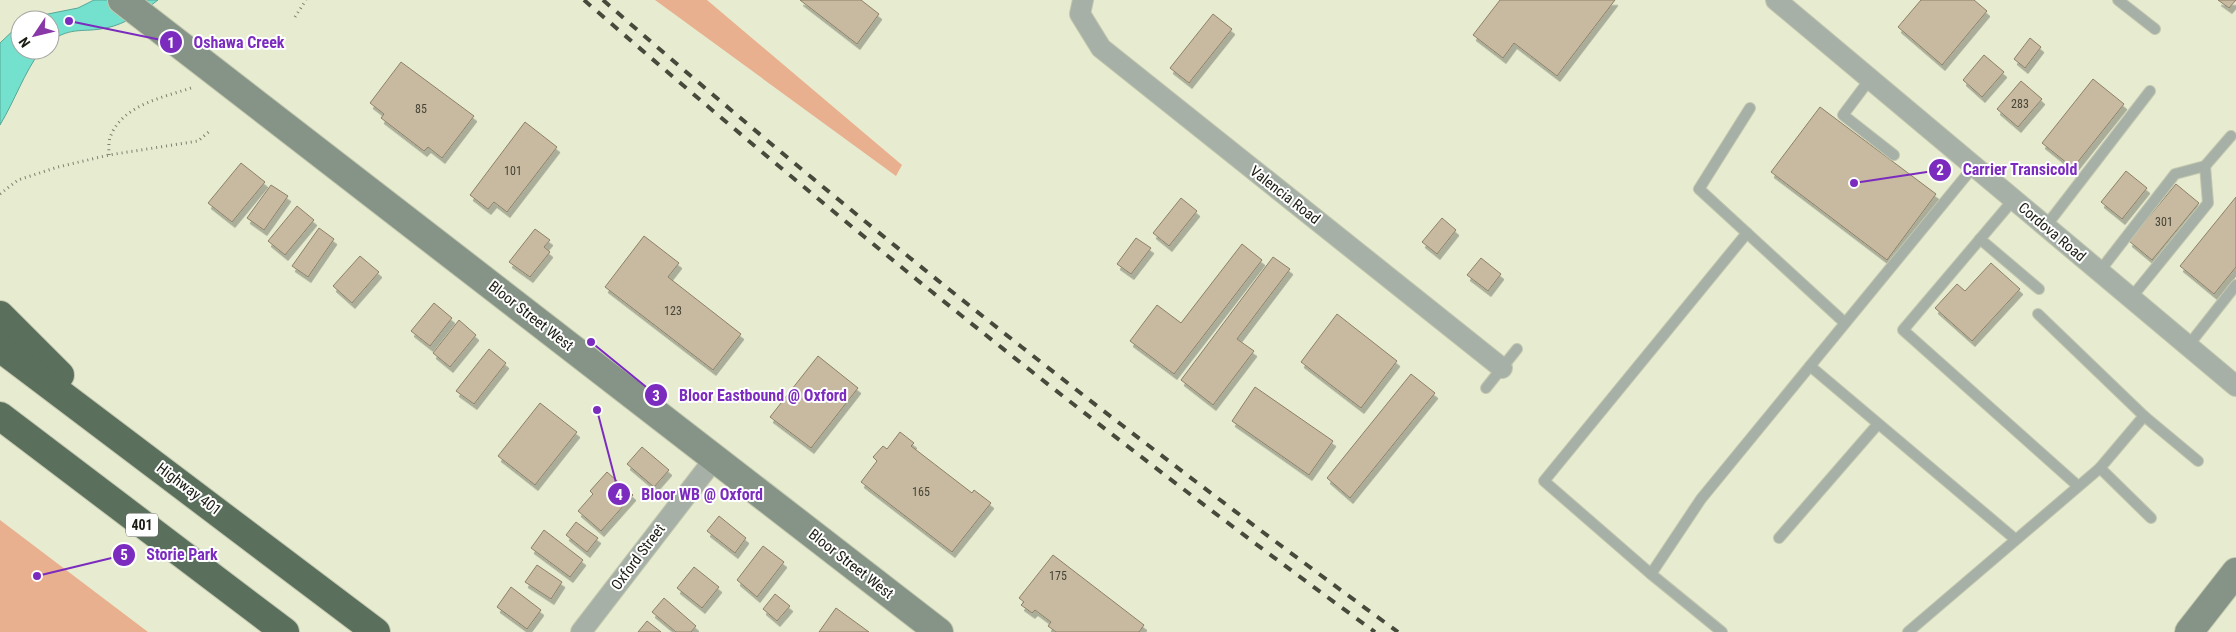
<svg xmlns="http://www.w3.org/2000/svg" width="2236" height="632" font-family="'Roboto Condensed',sans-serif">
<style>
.green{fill:#e8b08f}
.water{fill:#73e1cd;stroke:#59a695}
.building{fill:#c7baa0;stroke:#8d8068;filter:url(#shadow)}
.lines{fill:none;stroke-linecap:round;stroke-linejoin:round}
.lane-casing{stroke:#c2c7ae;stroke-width:12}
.street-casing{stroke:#c2c7ae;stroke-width:22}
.secondary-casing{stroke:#c2c7ae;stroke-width:30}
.highway-casing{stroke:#c2c7ae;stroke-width:30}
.path{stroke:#7e816e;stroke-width:3;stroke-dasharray:1 4;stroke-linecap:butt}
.lane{stroke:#a6b0a7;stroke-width:10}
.street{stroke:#a6b0a7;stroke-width:20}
.secondary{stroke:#859487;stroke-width:28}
.highway{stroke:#5a6f5c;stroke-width:28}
.rail{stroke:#47493b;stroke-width:4;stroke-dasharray:9 9;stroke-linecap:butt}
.labels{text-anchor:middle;stroke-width:4;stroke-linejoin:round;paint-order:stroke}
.number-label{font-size:12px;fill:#464436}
.shield{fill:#fff;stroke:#5f615a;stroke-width:1}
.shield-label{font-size:14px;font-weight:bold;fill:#1b1d13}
.street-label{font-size:15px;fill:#1b1d13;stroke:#fff}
.leader{fill:none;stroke:#7b2cbf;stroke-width:2}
.callout-dot{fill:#7b2cbf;stroke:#fff;stroke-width:2}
.mark-label{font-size:15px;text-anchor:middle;font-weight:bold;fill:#fff}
.callout-label{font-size:16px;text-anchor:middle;font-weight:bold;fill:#7b2cbf;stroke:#fff;stroke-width:4;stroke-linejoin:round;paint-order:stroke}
</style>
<defs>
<filter id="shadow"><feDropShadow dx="3" dy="5.5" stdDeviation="0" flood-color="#0004"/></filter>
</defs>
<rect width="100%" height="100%" fill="#e7ecd0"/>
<g class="green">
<path d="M 655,0 L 707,0 L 902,165 L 896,176 Z"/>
<path d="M 0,520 L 148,632 L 0,632 Z"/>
</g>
<g class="water">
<path d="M 94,0 L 158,0 C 142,12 126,24 106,28 C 83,33 73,26 50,41 L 50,20 L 28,20 L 33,17 L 78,8 Z"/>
<path d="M 20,24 L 20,50 L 41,50 C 24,73 15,100 0,125 L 0,43 Z"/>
</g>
<g class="building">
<path d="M 800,0 L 861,0 L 879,14 L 857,44 Z"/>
<path d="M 1500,0 L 1615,0 L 1557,76 L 1514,43 L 1503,58 L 1473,35 Z"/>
<path d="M 1921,0 L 1974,0 L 1987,11 L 1942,65 L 1898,27 Z"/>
<path d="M 2218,0 L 2236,0 L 2229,8 Z"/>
<path d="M 1213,14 L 1232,29 L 1189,83 L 1170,68 Z"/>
<path d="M 2030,38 L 2041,47 L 2025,68 L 2014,59 Z"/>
<path d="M 1984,55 L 2004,72 L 1982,97 L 1963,80 Z"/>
<path d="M 401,62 L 474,116 L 442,158 L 428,147 L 424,151 L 381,118 L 384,114 L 370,103 Z"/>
<path d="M 2093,79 L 2124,104 L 2073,168 L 2042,143 Z"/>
<path d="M 2021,81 L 2042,99 L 2018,127 L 1997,109 Z"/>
<path d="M 1820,107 L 1936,194 L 1887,260 L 1771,172 Z"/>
<path d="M 525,122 L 557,147 L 507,212 L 494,202 L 488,209 L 470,195 Z"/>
<path d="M 241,163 L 265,182 L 232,222 L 208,203 Z"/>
<path d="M 2126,171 L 2147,188 L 2122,219 L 2101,202 Z"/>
<path d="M 2176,184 L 2199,203 L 2152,260 L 2129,241 Z"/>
<path d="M 271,185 L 288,196 L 264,230 L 247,218 Z"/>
<path d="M 2236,197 L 2236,267 L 2214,294 L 2180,266 Z"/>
<path d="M 1181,198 L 1197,211 L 1169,246 L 1153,233 Z"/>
<path d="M 297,206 L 314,220 L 285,255 L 268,241 Z"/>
<path d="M 1442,218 L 1456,230 L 1437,254 L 1422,242 Z"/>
<path d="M 319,228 L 334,239 L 308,277 L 292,266 Z"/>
<path d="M 535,229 L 550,240 L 544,247 L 550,252 L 530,277 L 509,262 Z"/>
<path d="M 644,236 L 679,263 L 668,277 L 741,334 L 713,370 L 605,287 Z"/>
<path d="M 1136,238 L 1151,248 L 1131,274 L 1117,264 Z"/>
<path d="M 1242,244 L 1262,260 L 1174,374 L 1130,341 L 1157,305 L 1181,323 Z"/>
<path d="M 360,256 L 379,272 L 352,303 L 333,286 Z"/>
<path d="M 1273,257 L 1290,269 L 1237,339 L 1254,351 L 1213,405 L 1181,380 Z"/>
<path d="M 1481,258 L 1501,274 L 1488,291 L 1467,275 Z"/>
<path d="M 1991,263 L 2020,289 L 1972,341 L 1935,308 L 1957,284 L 1965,291 Z"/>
<path d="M 434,303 L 452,318 L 430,346 L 411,331 Z"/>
<path d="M 1337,314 L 1397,361 L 1361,408 L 1301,362 Z"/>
<path d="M 459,320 L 476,335 L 450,367 L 433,353 Z"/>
<path d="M 489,349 L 506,363 L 474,404 L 456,391 Z"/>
<path d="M 818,356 L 858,388 L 811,448 L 770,417 Z"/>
<path d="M 1411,374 L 1435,393 L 1350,498 L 1327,478 Z"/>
<path d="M 1255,387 L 1333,441 L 1309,475 L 1232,421 Z"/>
<path d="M 540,403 L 577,432 L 535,485 L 498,456 Z"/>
<path d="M 900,432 L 914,443 L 911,446 L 972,493 L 974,490 L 991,503 L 952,552 L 861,482 L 877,461 L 873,457 L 883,446 L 887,449 Z"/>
<path d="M 642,447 L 669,470 L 654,487 L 627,464 Z"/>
<path d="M 607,472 L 633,495 L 601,531 L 578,511 L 593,494 L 590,491 Z"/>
<path d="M 719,516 L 746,538 L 735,553 L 707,531 Z"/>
<path d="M 576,522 L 598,538 L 587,552 L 566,535 Z"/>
<path d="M 544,530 L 583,560 L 570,577 L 531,548 Z"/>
<path d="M 763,546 L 784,562 L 757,597 L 737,580 Z"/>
<path d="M 1053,555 L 1144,625 L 1139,632 L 1056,632 L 1048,626 L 1051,622 L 1035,610 L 1032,613 L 1021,605 L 1024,602 L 1019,598 Z"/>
<path d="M 537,565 L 562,582 L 551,599 L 525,582 Z"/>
<path d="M 694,567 L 719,587 L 702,608 L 677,588 Z"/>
<path d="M 511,587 L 541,610 L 527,629 L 497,607 Z"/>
<path d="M 775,594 L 790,606 L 777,621 L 763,609 Z"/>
<path d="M 664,598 L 696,626 L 691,632 L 676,632 L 652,612 Z"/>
<path d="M 836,608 L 869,632 L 819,632 Z"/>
<path d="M 647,621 L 661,632 L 638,632 Z"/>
</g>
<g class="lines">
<defs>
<g id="lane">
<path d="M 2118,0 L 2155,29"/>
<path d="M 1870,79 L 1843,115 L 1894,155"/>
<path d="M 1750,108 L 1699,189 L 1845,323"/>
<path d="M 2205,166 L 2231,136"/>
<path d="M 2014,199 L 1903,330 L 2078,486"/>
<path d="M 2046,226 L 2150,91"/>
<path d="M 1980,239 L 2039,289"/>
<path d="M 2099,272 L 2175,174 L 2205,166 L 2208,203 L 2131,298"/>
<path d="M 2188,346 L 2236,285"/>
<path d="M 1810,366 L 2015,539"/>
<path d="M 1486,388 L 1517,349"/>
<path d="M 2144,416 L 2198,461"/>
<path d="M 2100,468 L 2151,518"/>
<path d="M 1779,538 L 1878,424"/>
<path d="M 1651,574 L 1544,481 L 1747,233"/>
<path d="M 1722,632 L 1651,574 L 1701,499 L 1974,166"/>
<path d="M 1908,632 L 2100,468 L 2144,416 L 2038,314"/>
</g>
<g id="street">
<path d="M 1083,0 L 1080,14 L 1101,48 L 1502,368"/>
<path d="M 1776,0 L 2236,386"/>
<path d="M 581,632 L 715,458"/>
</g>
<g id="secondary">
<path d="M 122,0 L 939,632"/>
<path d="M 2189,632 L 2236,572"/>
</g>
<g id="highway">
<path d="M 0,315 L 60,375"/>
<path d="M 0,348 L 376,632"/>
<path d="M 0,416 L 285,632"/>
</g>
</defs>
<use href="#lane" class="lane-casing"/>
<use href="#street" class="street-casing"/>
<use href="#secondary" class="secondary-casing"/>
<use href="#highway" class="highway-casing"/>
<g class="path">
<path d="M 295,17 L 306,0"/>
<path d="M 109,155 C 109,149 108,141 111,135 C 124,104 165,97 194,87"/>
<path d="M 0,194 L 18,180 L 58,167 L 109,155 L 198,141 L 211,130"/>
</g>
<use href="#lane" class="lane"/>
<use href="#street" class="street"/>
<use href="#secondary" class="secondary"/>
<use href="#highway" class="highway"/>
<g class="rail">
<path d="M 584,0 C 839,222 1102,433 1375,632"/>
<path d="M 603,0 C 858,223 1124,432 1398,632"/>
</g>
</g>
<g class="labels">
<g class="number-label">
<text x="2020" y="108">283</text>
<text x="421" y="113">85</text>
<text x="513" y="175">101</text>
<text x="2164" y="226">301</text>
<text x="673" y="315">123</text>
<text x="921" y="496">165</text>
<text x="1058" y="580">175</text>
</g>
<rect class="shield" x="126" y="513.5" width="32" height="23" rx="4"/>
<g class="shield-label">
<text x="142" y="530">401</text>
</g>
<g class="street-label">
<text transform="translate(1285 195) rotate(38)" y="5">Valencia Road</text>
<text transform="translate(2052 232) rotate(40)" y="5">Cordova Road</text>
<text transform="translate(531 316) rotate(38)" y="5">Bloor Street West</text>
<text transform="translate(189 489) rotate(37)" y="5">Highway 401</text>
<text transform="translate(638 557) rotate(-53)" y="5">Oxford Street</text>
<text transform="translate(851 564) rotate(38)" y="5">Bloor Street West</text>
</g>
</g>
<path class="leader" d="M69 21L171 42M1854 183L1940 170M591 342L656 395M597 410L619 494M37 576L124 555"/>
<g class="callout-dot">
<circle cx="69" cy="21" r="5"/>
<circle cx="1854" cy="183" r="5"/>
<circle cx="591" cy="342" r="5"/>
<circle cx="597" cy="410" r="5"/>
<circle cx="37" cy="576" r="5"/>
<circle cx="171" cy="42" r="12"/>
<circle cx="1940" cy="170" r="12"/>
<circle cx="656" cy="395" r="12"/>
<circle cx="619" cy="494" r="12"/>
<circle cx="124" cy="555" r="12"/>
</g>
<g class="mark-label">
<text x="171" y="48">1</text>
<text x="1940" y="175">2</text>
<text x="656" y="401">3</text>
<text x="619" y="500">4</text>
<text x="124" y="560">5</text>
</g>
<g class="callout-label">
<text x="239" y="48">Oshawa Creek</text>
<text x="2020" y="175">Carrier Transicold</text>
<text x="763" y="401">Bloor Eastbound @ Oxford</text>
<text x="702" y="500">Bloor WB @ Oxford</text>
<text x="182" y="560">Storie Park</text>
</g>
<g transform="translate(35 35) rotate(235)"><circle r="24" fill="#ffffff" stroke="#a4a5a1"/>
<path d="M0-4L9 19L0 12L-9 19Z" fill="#8938a8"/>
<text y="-8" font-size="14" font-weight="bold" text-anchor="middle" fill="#1b1d13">N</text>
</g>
</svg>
